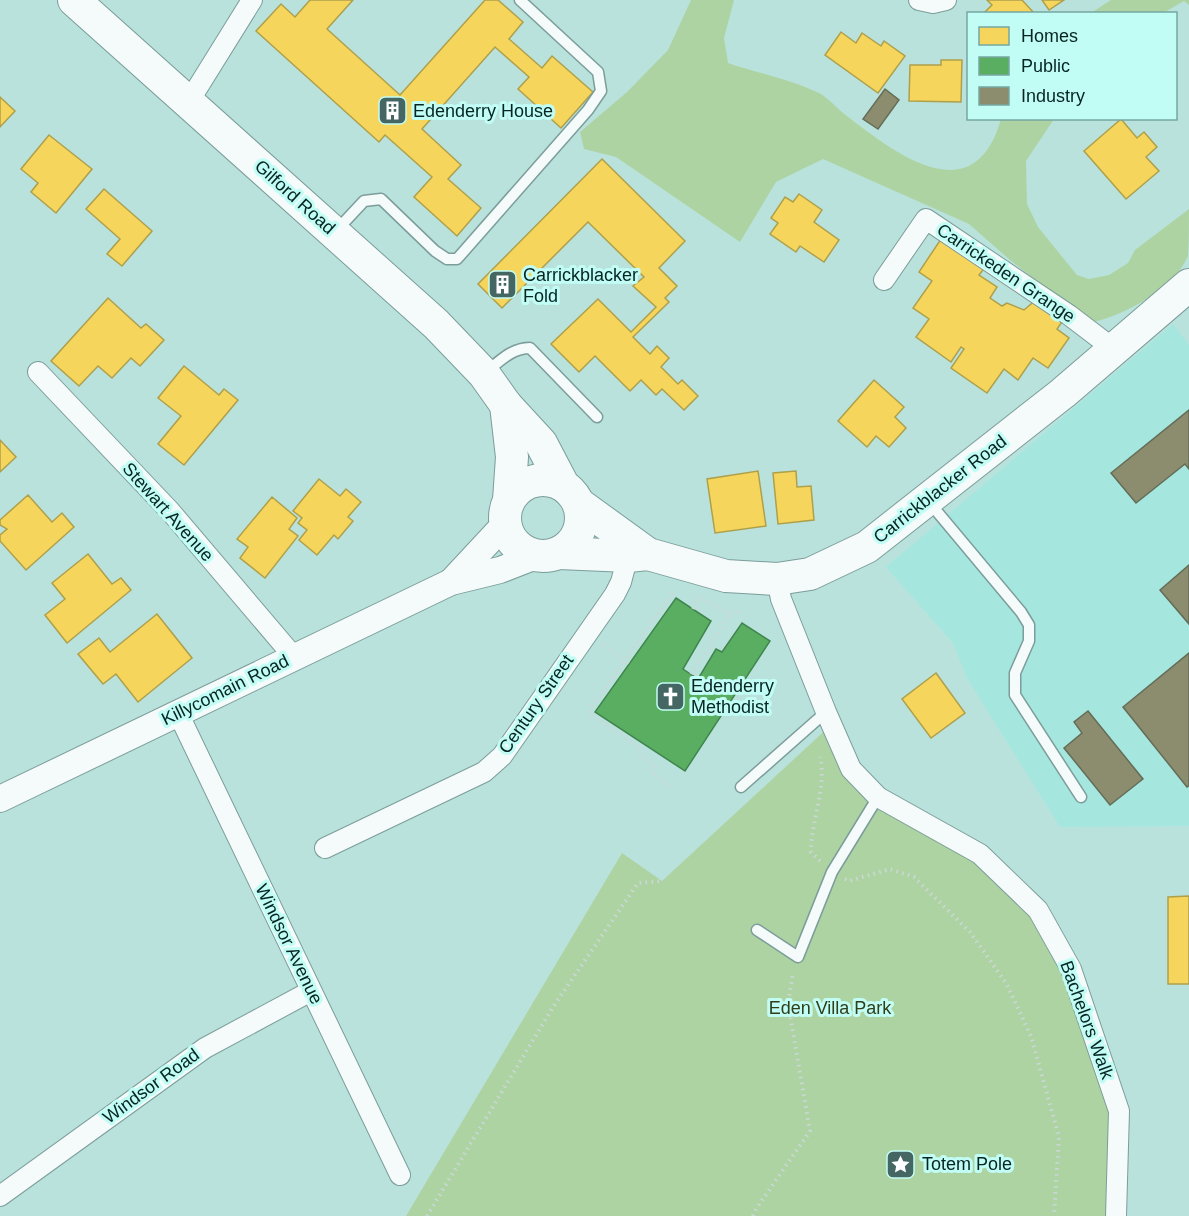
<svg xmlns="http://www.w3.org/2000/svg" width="1189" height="1216" font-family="Helvetica,sans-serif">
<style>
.built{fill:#a5e7df}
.green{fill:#aed3a3}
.homes{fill:#f6d55c;stroke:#aea04b;stroke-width:1.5}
.public{fill:#5aae61;stroke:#40854e;stroke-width:1.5}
.industry{fill:#8c8c6e;stroke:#646d57;stroke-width:1.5}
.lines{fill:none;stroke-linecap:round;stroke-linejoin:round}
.service-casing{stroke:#7c9d9a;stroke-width:13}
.minor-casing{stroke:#7c9d9a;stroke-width:22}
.tertiary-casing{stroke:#7c9d9a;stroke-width:28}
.primary-casing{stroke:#7c9d9a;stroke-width:34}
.path{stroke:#cbd8d6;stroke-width:4;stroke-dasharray:1.5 4.5;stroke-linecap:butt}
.service{stroke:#f4fbfa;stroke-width:10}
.minor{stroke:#f4fbfa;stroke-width:20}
.tertiary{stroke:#f4fbfa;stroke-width:26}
.primary{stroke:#f4fbfa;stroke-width:32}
.labels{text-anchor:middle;stroke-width:6;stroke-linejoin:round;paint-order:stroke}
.poi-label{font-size:18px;fill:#052522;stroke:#c2fdf5;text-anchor:start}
.street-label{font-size:18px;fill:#052522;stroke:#c2fdf5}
.park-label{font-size:18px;fill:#303e19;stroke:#c2fdf5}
</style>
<rect width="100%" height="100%" fill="#b9e2dd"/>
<path class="built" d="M 1173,324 L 1189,345 L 1189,826 L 1060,827 L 967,678 L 953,643 L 886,567 Z"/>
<g class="green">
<path d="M 691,0 L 734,0 L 724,38 L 728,63 C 757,73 790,79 819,93 C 829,98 837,109 847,116 C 896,154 974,214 1001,119 L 1054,119 L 1026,161 L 1027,204 L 1038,227 L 1077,275 L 1089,279 L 1109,275 L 1128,263 L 1135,250 L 1189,209 C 1189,220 1189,247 1188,256 C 1174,289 1126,314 1094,322 L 1073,309 L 1010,260 L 969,224 L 823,159 L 776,182 L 740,242 L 616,157 L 584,149 L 580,132 L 627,92 L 668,50 Z"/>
<path d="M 1111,0 L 1189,0 L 1189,5 L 1184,1 L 1163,13 L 1091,13 Z"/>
<path d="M 832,724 L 851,769 L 980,854 L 1038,910 L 1119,1111 L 1116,1216 L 406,1216 L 622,853 L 662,881 Z"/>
</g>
<g class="homes">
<path d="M 310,0 L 353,0 L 327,29 L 400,95 L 485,0 L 498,0 L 523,22 L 509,39 L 542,68 L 552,56 L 593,92 L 561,128 L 518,89 L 529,77 L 495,47 L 422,129 L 461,165 L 448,179 L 481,208 L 457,236 L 414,197 L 432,177 L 385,135 L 379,142 L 256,31 L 281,4 L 295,17 Z"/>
<path d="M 987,0 L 1022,0 L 1034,13 L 983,14 L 992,5 Z"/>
<path d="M 1042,0 L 1064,0 L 1049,10 Z"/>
<path d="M 841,32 L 856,43 L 862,33 L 881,46 L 884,41 L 905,56 L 878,93 L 825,55 Z"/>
<path d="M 941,60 L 962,60 L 961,102 L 909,101 L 910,65 L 941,65 Z"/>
<path d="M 0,97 L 15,111 L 0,127 Z"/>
<path d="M 1121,119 L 1137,138 L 1144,132 L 1157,147 L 1146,157 L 1159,171 L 1126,199 L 1084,151 Z"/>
<path d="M 49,135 L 92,169 L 56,213 L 31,192 L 38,183 L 21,169 Z"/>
<path d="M 602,159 L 685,241 L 659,268 L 677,286 L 665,298 L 669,302 L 633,337 L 650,354 L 657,346 L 669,358 L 661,367 L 678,384 L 682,380 L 698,396 L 684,410 L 662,389 L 656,395 L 641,380 L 630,391 L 595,356 L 579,372 L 551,344 L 598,299 L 631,332 L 656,307 L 633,286 L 644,277 L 588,222 L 502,308 L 478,284 Z"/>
<path d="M 104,189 L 152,231 L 122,266 L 107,254 L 120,239 L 86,209 Z"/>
<path d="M 799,194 L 822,210 L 814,222 L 839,240 L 824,262 L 800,246 L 796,252 L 770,234 L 778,223 L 771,218 L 785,197 L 793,202 Z"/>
<path d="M 943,236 L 986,266 L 979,275 L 997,287 L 990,298 L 1002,306 L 1007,303 L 1024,310 L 1037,299 L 1064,319 L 1057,329 L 1069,338 L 1048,368 L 1033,358 L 1018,380 L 1004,369 L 987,393 L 951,368 L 964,349 L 961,347 L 951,362 L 916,337 L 929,319 L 913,308 L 932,281 L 919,272 Z"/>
<path d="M 108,298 L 141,328 L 146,324 L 164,340 L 140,366 L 131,358 L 112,378 L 98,366 L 79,386 L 51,361 Z"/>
<path d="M 184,366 L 219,395 L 224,389 L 238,400 L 184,465 L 158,444 L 181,416 L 158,398 Z"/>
<path d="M 874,380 L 904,407 L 895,417 L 906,428 L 889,447 L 876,436 L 867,447 L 838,421 Z"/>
<path d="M 0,440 L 16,457 L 0,472 Z"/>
<path d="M 758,471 L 766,526 L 715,533 L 707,479 Z"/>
<path d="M 796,471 L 797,487 L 811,486 L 814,520 L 778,524 L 773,473 Z"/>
<path d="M 319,479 L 340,496 L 346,489 L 361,502 L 348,517 L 353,521 L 338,539 L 334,535 L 317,555 L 299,540 L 307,530 L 298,523 L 302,518 L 293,511 Z"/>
<path d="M 28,495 L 52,522 L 62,513 L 74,527 L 26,570 L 0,541 L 0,535 L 7,529 L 0,525 L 0,520 Z"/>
<path d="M 272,497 L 297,518 L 289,529 L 298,536 L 265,578 L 240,558 L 248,547 L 237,539 Z"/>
<path d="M 88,554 L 112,584 L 121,578 L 131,590 L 67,643 L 45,615 L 65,599 L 52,583 Z"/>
<path d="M 157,614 L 192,658 L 138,702 L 116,674 L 103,684 L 78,654 L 99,638 L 110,652 Z"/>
<path d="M 936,673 L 965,713 L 931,738 L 902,699 Z"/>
<path d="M 1189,896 L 1189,984 L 1168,984 L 1168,897 Z"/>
</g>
<path class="public" d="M 676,598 L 711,621 L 683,669 L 698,679 L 716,649 L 722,652 L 742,623 L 770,641 L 685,771 L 595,712 Z"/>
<g class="industry">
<path d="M 885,89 L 899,100 L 878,129 L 863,119 Z"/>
<path d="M 1189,410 L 1189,469 L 1185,464 L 1136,503 L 1111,473 Z"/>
<path d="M 1189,565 L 1189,624 L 1160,590 Z"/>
<path d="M 1189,653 L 1189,786 L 1187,787 L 1123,707 Z"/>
<path d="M 1088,711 L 1143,779 L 1110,805 L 1064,748 L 1082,733 L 1074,722 Z"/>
</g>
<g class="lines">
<defs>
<g id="service">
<path d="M 335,232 L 364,201 L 381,199 L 435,251 L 447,259 L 457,259 L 588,110 L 601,91 L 598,72 L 520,0"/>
<path d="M 485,373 C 499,362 511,348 530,348 L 597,417"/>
<path d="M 929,502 L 1021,612 L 1029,625 L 1029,641 L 1015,673 L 1015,695 L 1081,797"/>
<path d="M 741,787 L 826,712"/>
<path d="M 757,930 L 798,957 L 832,872 L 878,797"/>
</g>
<g id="minor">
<path d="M 919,0 L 933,3 L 946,0"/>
<path d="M 188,103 L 252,0"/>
<path d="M 884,280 L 926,219 L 1069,315 L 1115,350"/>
<path d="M 38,372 L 170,511 L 294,657"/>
<path d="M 777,579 L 781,599 L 826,712 L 851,769 L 878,797 L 980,854 L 1038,910 L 1071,969 L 1119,1111 L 1116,1216"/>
<path d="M 178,713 L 400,1175"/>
<path d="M 325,848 L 484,772 L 502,756 L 615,594 L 621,582 L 630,548"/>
<path d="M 0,1196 L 205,1048 L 311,991"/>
</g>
<g id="tertiary">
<path d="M 451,582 L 505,524"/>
<path d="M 0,799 L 451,582 L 500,570 L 536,556"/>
</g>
<g id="primary">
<path d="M 74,0 L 436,324 L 484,374 L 506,405 L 541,443 L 563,485"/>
<path d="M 506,405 L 512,457 L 509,500"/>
<circle cx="543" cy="518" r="38"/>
<path d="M 579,504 L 648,554 L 726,576 L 777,579 L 810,574 L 867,547 L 1063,393 L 1189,285"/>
<path d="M 559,553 L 628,556 L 648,554"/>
</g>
</defs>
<use href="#service" class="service-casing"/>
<use href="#minor" class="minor-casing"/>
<use href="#tertiary" class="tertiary-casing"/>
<use href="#primary" class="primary-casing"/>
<g class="path">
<path d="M 701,599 L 730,614"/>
<path d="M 693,609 L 698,596"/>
<path d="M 603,645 L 629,663"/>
<path d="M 691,674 L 730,614 L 741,609"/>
<path d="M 670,786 L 651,772 L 655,765 L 641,756 L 640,748 L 588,712 L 675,590"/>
<path d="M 820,861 L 811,852 C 811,821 827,787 820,757"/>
<path d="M 845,879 L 849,881 L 890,869 L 914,877 L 970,932 L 1006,983 L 1031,1036 L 1059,1137 L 1054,1216"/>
<path d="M 427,1216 L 553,1007 L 638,883 L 662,881"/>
<path d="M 753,1216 L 756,1209 L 810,1131 L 788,1003 L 793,973"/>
</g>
<use href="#service" class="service"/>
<use href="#minor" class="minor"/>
<use href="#tertiary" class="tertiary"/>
<use href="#primary" class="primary"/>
</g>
<defs>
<symbol id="building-square" viewBox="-11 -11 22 22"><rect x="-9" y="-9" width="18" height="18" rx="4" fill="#446763" stroke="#c2fdf5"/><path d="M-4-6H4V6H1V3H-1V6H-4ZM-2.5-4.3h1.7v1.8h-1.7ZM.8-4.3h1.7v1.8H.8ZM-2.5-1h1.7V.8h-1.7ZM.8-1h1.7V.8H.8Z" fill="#fff"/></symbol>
<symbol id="church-square" viewBox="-11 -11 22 22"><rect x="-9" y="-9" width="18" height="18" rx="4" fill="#446763" stroke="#c2fdf5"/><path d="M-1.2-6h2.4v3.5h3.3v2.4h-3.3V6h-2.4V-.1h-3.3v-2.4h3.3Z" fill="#fff"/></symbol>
<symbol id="sight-square" viewBox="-11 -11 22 22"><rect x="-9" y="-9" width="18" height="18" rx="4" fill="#446763" stroke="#c2fdf5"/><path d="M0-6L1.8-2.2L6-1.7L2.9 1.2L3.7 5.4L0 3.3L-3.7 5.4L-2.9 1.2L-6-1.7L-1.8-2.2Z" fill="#fff"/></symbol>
</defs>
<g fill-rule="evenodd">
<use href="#building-square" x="376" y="94" width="33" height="33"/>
<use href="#building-square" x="486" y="268" width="33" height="33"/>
<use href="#church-square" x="654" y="680" width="33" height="33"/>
<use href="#sight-square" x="884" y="1148" width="33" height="33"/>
</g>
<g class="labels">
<g class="poi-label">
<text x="413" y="117">Edenderry House</text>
<text x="523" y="281">Carrickblacker<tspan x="523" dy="21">Fold</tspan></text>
<text x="691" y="692">Edenderry<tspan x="691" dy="21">Methodist</tspan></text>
<text x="922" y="1170">Totem Pole</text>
</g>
<g class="street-label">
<text transform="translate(295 197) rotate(42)" y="6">Gilford Road</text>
<text transform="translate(1006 273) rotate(34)" y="6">Carrickeden Grange</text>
<text transform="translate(940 489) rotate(-38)" y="6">Carrickblacker Road</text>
<text transform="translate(168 512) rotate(48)" y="6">Stewart Avenue</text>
<text transform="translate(225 690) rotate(-26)" y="6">Killycomain Road</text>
<text transform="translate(536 704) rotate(-55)" y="6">Century Street</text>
<text transform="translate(289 944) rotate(64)" y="6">Windsor Avenue</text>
<text transform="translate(1087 1020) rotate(70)" y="6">Bachelors Walk</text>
<text transform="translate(151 1086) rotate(-36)" y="6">Windsor Road</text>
</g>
<g class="park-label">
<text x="830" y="1014">Eden Villa Park</text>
</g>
</g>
<rect x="967" y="12" width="210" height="108" fill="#c2fdf5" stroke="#76a7a1" stroke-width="1.5"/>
<rect x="979" y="27" width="30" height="18" fill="#f6d55c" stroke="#76a7a1" stroke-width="1.5"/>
<text x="1021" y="42" font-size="18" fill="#052522">Homes</text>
<rect x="979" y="57" width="30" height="18" fill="#5aae61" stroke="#76a7a1" stroke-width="1.5"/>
<text x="1021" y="72" font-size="18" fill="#052522">Public</text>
<rect x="979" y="87" width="30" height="18" fill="#8c8c6e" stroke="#76a7a1" stroke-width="1.5"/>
<text x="1021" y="102" font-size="18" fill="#052522">Industry</text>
</svg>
